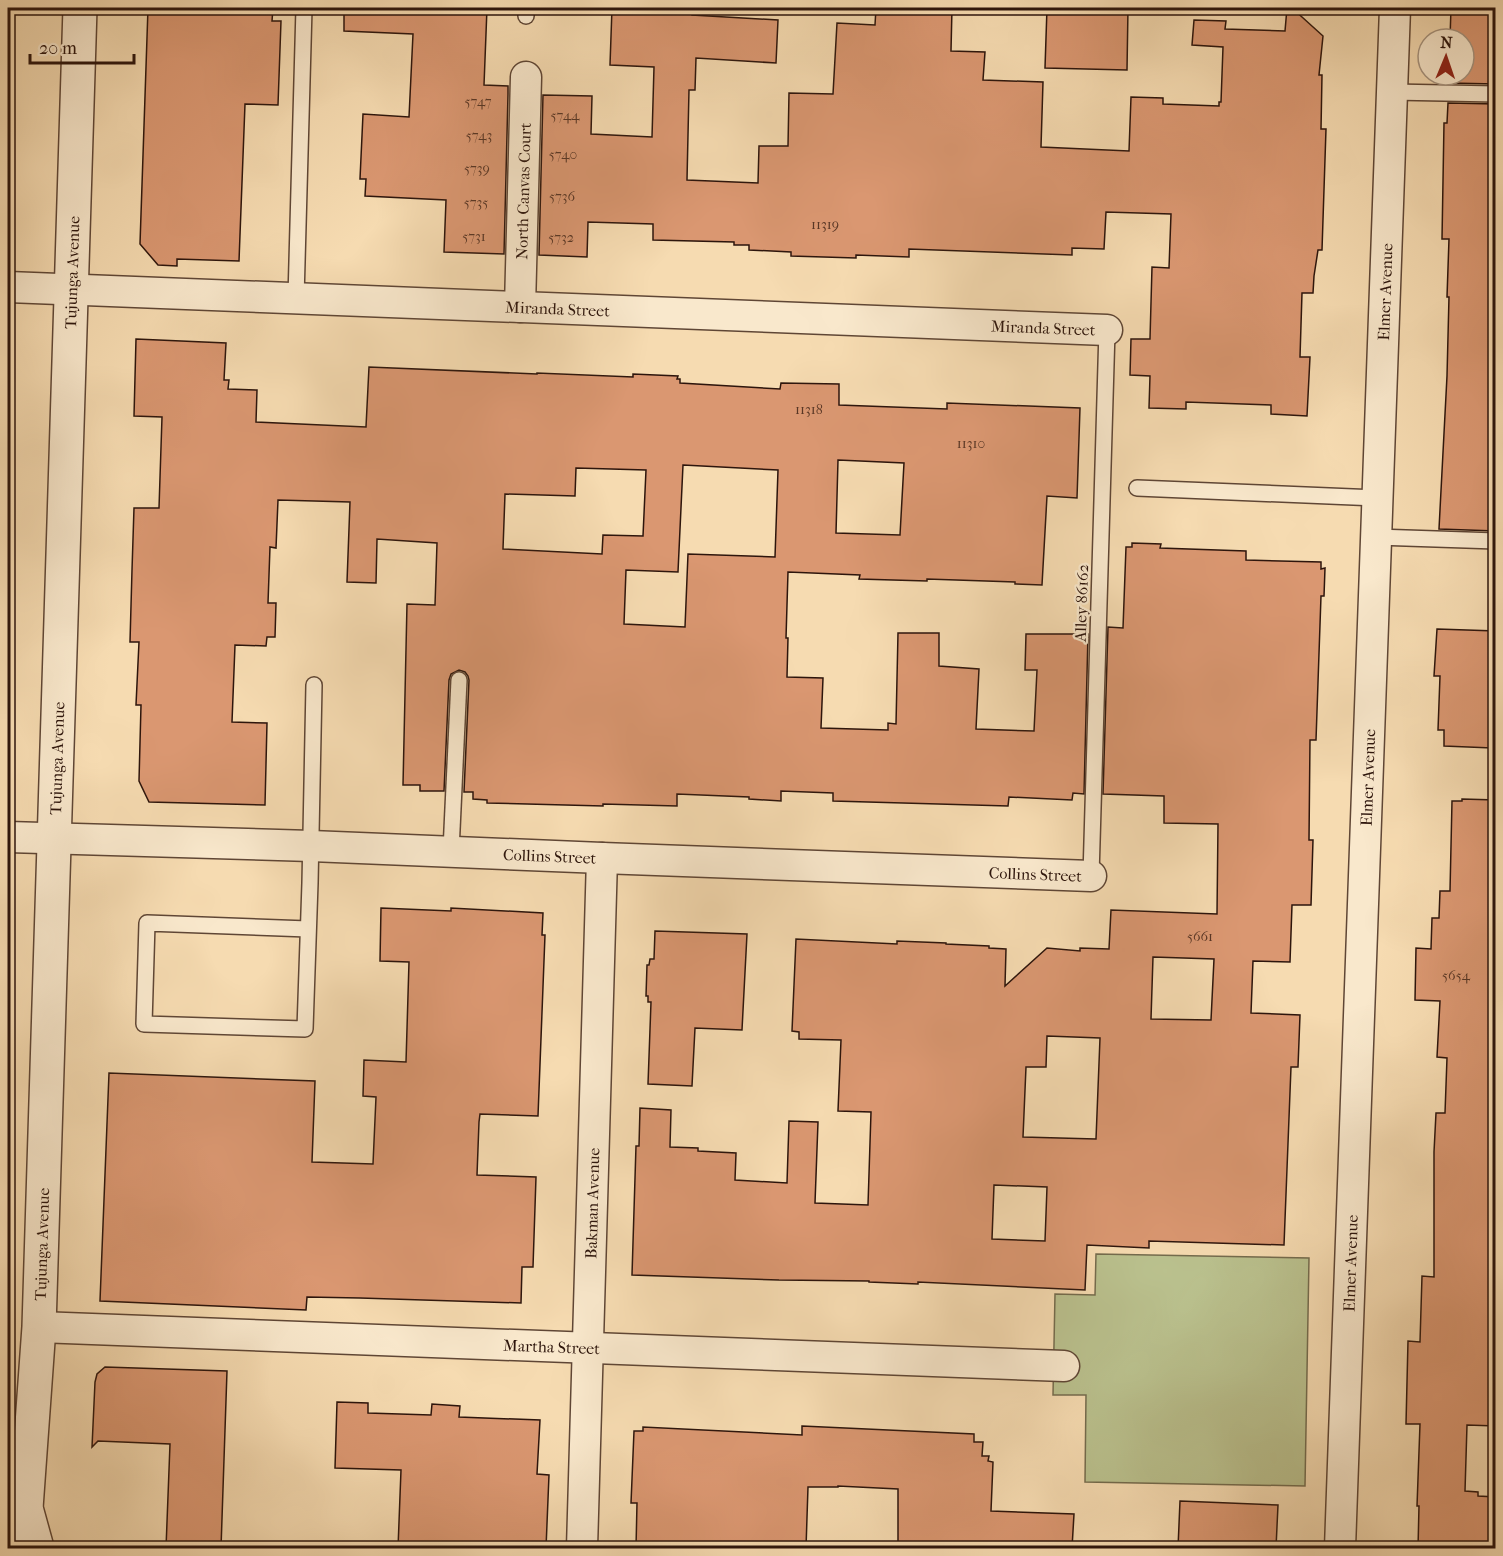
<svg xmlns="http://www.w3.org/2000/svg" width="1503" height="1556" font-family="'IM FELL French Canon',serif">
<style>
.green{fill:#bac18e;stroke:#746b4d;stroke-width:1.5}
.building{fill:#da9771;stroke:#2d150c;stroke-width:1.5;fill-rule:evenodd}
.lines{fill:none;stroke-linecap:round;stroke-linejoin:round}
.service-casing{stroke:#5f4635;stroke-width:18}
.minor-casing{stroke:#5f4635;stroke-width:33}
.tertiary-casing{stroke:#5f4635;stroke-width:36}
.service{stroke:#f9e8cc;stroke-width:15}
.minor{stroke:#f9e8cc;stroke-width:30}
.tertiary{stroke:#f9e8cc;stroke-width:33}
.labels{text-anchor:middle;stroke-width:4.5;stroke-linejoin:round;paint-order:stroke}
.number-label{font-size:14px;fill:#583625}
.street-label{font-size:16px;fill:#2d150c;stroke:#f9e8cc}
</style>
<rect width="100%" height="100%" fill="#f6dbb1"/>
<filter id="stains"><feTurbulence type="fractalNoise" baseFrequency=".00333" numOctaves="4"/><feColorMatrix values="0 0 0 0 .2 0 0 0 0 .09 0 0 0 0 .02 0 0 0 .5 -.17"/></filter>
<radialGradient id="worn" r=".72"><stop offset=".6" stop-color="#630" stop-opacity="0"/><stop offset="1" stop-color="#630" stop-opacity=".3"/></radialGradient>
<path class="green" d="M 1096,1254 L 1309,1258 L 1305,1486 L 1085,1482 L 1086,1395 L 1053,1395 L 1055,1294 L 1095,1295 Z"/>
<g class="building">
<path d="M 148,8 L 273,8 L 272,21 L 281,21 L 278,105 L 245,104 L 239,261 L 177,259 L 177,266 L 158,265 L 140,244 Z"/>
<path d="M 344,8 L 487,8 L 484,85 L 508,86 L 508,94 L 504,254 L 444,252 L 446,200 L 365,196 L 366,179 L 360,179 L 363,114 L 409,117 L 413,34 L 344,31 Z"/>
<path d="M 612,8 L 692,8 L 692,15 L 778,20 L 776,63 L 696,58 L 695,90 L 689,90 L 687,180 L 758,183 L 759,146 L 788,146 L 789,93 L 833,94 L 837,23 L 875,25 L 876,8 L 952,8 L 951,51 L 985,52 L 983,80 L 1043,82 L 1041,147 L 1129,151 L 1131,97 L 1163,98 L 1163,104 L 1219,106 L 1219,102 L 1221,102 L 1223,47 L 1192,45 L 1194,20 L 1226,21 L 1225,29 L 1285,31 L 1287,8 L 1292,8 L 1323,36 L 1319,75 L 1322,75 L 1321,129 L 1326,129 L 1322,250 L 1318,250 L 1314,276 L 1313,293 L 1302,293 L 1300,357 L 1310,357 L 1307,416 L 1271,414 L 1271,405 L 1186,402 L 1186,409 L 1149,408 L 1150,376 L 1130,375 L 1131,339 L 1150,339 L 1152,267 L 1169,268 L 1171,214 L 1106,212 L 1104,249 L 1072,248 L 1072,255 L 909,249 L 909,257 L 856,255 L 856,258 L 791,256 L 791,252 L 749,250 L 749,245 L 734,245 L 734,242 L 653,240 L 653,224 L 588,222 L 587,257 L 539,255 L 543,95 L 592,96 L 591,134 L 652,137 L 654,67 L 610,65 Z"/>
<path d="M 1047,8 L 1083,9 L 1083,8 L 1128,8 L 1127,70 L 1045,68 Z"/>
<path d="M 1451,8 L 1493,8 L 1492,36 L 1496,36 L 1496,84 L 1448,83 L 1449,75 L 1464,75 L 1464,39 L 1450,39 Z"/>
<path d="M 1448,103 L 1496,104 L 1496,531 L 1439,529 L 1447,376 L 1449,297 L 1447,297 L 1449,239 L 1442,239 L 1444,123 L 1447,123 Z"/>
<path d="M 136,339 L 226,343 L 224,380 L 229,380 L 228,389 L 257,390 L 256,422 L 366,427 L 369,367 L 537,374 L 537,373 L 633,377 L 633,374 L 678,376 L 677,379 L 680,379 L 680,383 L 780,389 L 781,383 L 839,384 L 839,405 L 947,409 L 947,403 L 1080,408 L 1077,498 L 1047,496 L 1042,585 L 1015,584 L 1015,582 L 927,579 L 927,581 L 859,579 L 860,575 L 788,572 L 786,638 L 788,638 L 787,677 L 823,678 L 821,728 L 888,730 L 888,723 L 896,724 L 898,633 L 939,633 L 939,666 L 979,669 L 976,729 L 1034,731 L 1037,670 L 1025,670 L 1026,634 L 1088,634 L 1084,794 L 1073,793 L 1072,800 L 1009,797 L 1008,806 L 833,801 L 833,793 L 781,791 L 781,801 L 749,799 L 749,797 L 677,794 L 677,806 L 603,804 L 603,806 L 487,803 L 487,800 L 473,799 L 473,792 L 464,792 L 469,680 L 468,676 L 465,672 L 459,670 L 451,674 L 449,680 L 444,791 L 420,791 L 420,785 L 403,785 L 407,604 L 435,605 L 437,543 L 377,539 L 376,583 L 347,582 L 350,502 L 278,500 L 276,548 L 270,547 L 268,603 L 276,603 L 275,637 L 267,637 L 266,646 L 235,645 L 232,722 L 267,723 L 265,805 L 149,802 L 139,781 L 141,705 L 136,705 L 139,642 L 130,642 L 132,570 L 134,508 L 159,508 L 162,417 L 134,416 ZM 838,460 L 904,463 L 900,535 L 836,533 ZM 683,465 L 778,470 L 775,557 L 688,554 L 685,627 L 624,624 L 626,570 L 678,572 ZM 576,468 L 646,470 L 643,536 L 603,535 L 602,554 L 503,549 L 505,494 L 575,496 Z"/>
<path d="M 1132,543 L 1161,544 L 1160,548 L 1246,551 L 1246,560 L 1321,562 L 1321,569 L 1325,568 L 1324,596 L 1321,596 L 1316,740 L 1310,740 L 1309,840 L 1313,840 L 1311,905 L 1292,905 L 1290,962 L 1253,961 L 1251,1013 L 1300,1015 L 1298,1067 L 1291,1067 L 1284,1245 L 1149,1241 L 1149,1248 L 1087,1245 L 1085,1290 L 918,1282 L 918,1284 L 869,1282 L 869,1281 L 779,1280 L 632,1275 L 636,1146 L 639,1146 L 640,1108 L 671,1110 L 670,1147 L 698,1148 L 698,1151 L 736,1153 L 735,1180 L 787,1183 L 789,1121 L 818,1122 L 815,1203 L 868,1205 L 871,1112 L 838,1111 L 841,1040 L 799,1039 L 799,1032 L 792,1031 L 796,939 L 897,944 L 897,941 L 946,943 L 946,944 L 989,946 L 989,948 L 1006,949 L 1005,986 L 1047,948 L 1080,951 L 1080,948 L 1109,949 L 1111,910 L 1217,914 L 1218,824 L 1164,823 L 1164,796 L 1103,794 L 1108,627 L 1123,628 L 1126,547 L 1132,547 ZM 1153,957 L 1214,959 L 1211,1020 L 1151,1019 ZM 1047,1036 L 1100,1038 L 1096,1139 L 1023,1137 L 1026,1067 L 1046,1067 ZM 994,1185 L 1047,1187 L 1045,1241 L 992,1239 Z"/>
<path d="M 1437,629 L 1496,631 L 1496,678 L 1494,678 L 1492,748 L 1444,746 L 1444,730 L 1438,730 L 1440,676 L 1434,676 Z"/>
<path d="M 1462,799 L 1496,800 L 1496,1426 L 1467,1425 L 1465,1491 L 1478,1492 L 1478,1496 L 1496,1497 L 1496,1548 L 1418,1548 L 1419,1506 L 1417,1506 L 1420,1424 L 1406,1424 L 1408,1341 L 1420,1342 L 1422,1276 L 1434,1277 L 1434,1152 L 1436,1113 L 1445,1113 L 1447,1058 L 1437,1057 L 1440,1001 L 1415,1000 L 1416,948 L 1431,949 L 1432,918 L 1439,918 L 1440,891 L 1450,891 L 1452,801 L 1462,801 Z"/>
<path d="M 381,908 L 451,911 L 451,908 L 543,913 L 542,935 L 545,935 L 538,1116 L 480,1114 L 479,1122 L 477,1175 L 536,1177 L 533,1267 L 522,1267 L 521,1303 L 360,1298 L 307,1297 L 306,1310 L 100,1301 L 109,1073 L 315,1081 L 312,1162 L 373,1164 L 376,1097 L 363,1096 L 364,1060 L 406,1062 L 409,962 L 380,961 Z"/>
<path d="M 655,931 L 747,934 L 742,1030 L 695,1028 L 692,1086 L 648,1084 L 651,1002 L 648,1002 L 648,996 L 646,996 L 647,965 L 649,965 L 650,959 L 654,959 Z"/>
<path d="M 105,1367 L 227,1371 L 221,1548 L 166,1548 L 170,1444 L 98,1441 L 92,1447 L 95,1382 L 97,1374 Z"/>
<path d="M 337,1402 L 368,1403 L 368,1413 L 431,1415 L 432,1404 L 460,1406 L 459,1417 L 540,1420 L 537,1474 L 549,1475 L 546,1548 L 398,1548 L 401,1470 L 335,1468 Z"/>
<path d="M 802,1426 L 974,1434 L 974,1442 L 983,1442 L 982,1456 L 989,1456 L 988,1461 L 993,1462 L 991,1511 L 1074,1514 L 1072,1548 L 898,1548 L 898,1489 L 838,1486 L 838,1487 L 808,1487 L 806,1548 L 636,1548 L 637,1503 L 631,1503 L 634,1431 L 643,1431 L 643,1427 L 802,1435 Z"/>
<path d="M 1180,1501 L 1278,1505 L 1276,1548 L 1178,1548 Z"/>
</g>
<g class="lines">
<defs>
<g id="service">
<path d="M 526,16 L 526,8"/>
<path d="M 1392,92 L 1496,94"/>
<path d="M 296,298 L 304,8"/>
<path d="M 1137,488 L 1377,498"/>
<path d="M 1376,537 L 1496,541"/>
<path d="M 451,851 L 459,680"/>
<path d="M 1091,876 L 1107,330"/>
<path d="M 308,929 L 147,923 L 144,1024 L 305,1029 L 310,883 L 314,685"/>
</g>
<g id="minor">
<path id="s1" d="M 8,287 L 1107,330"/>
<path id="s2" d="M 520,307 L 526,77"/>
<path id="s3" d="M 8,837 L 311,846 L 602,858 L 1091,876"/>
<path id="s4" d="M 39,1327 L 1064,1366"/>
<path id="s5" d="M 582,1548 L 602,858"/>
<path id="s6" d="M 1340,1548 L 1395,8"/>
</g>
<g id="tertiary">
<path d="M 8,1544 L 26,1508"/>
<path id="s7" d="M 37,1548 L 26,1508 L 39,1327 L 80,8"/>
</g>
</defs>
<use href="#service" class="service-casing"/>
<use href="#minor" class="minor-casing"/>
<use href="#tertiary" class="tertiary-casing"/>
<use href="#service" class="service"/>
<use href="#minor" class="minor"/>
<use href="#tertiary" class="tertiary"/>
</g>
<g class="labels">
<g class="number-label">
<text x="478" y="106">5747</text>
<text x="565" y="120">5744</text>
<text x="479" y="140">5743</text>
<text x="563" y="159">5740</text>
<text x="477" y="173">5739</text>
<text x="562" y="201">5736</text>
<text x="476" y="207">5735</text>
<text x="825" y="229">11319</text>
<text x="474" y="241">5731</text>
<text x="561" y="242">5732</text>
<text x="809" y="414">11318</text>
<text x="971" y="448">11310</text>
<text x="1200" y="941">5661</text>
<text x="1456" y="980">5654</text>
</g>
<g class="street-label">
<text dy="6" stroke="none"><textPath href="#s2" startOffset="116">North Canvas Court</textPath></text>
<text dy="6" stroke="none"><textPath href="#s7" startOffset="1278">Tujunga Avenue</textPath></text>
<text dy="6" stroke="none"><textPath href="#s6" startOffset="1257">Elmer Avenue</textPath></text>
<text dy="6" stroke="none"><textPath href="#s1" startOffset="550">Miranda Street</textPath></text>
<text dy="6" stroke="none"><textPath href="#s1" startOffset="1036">Miranda Street</textPath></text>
<text transform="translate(1081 603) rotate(-88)" y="6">Alley 86162</text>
<text dy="6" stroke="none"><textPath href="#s7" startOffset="792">Tujunga Avenue</textPath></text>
<text dy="6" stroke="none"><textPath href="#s6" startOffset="771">Elmer Avenue</textPath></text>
<text dy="6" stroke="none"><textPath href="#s3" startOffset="542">Collins Street</textPath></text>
<text dy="6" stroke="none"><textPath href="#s3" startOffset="1028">Collins Street</textPath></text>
<text dy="6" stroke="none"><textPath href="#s5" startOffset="345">Bakman Avenue</textPath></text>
<text dy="6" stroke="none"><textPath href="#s7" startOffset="306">Tujunga Avenue</textPath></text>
<text dy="6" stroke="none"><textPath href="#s6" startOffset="285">Elmer Avenue</textPath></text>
<text dy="6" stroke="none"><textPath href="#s4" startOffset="513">Martha Street</textPath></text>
</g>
</g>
<rect width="1503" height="1556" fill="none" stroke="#f6dbb1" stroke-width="30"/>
<rect x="9" y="9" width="1485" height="1538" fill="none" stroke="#2d150c" stroke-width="3"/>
<rect x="15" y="15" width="1473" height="1526" fill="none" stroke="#2d150c" stroke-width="1.5"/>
<g transform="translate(1446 57) rotate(2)"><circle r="28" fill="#f9e8cc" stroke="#a7947f" stroke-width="1.5"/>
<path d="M0-4.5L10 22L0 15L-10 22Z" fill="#8f2418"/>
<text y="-9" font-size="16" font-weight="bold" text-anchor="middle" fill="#2d150c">N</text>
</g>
<path d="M30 54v9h104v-9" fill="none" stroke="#2d150c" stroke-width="3"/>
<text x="39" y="54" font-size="18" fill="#2d150c" stroke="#f9e8cc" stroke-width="4.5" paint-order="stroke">20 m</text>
<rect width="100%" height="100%" filter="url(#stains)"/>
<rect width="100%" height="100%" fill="url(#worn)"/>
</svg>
